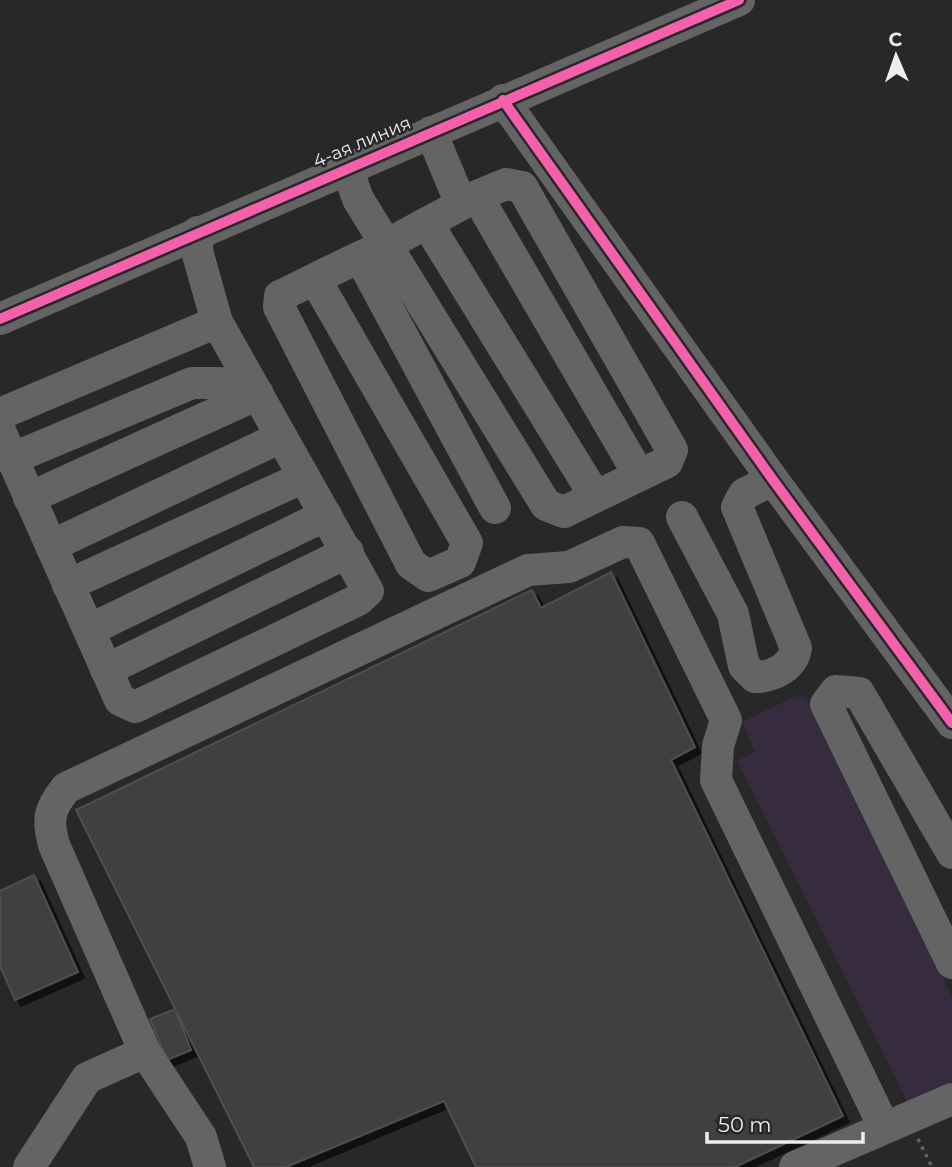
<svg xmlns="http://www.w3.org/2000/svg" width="952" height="1167" font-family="Montserrat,sans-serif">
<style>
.green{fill:#372b3f}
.building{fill:#414141;stroke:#4f4e4f;stroke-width:2;filter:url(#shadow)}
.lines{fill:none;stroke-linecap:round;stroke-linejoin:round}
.path{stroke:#626262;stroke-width:3.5;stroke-dasharray:3.5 5;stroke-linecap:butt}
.minor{stroke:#646464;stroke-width:32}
.cycleway-casing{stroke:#282729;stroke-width:15}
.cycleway{stroke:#f560ab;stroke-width:10}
.labels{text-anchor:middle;stroke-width:5;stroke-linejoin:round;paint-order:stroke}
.street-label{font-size:18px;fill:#edecee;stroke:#282729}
</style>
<defs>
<filter id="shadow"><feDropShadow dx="6" dy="6" stdDeviation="0" flood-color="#0009"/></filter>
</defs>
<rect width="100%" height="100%" fill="#282828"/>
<path class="green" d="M 796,696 L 806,697 L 952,997 L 952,1084 L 908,1103 L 737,761 L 755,752 L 742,722 Z"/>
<g class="building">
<path d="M 611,572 L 695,747 L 671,760 L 843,1116 L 735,1167 L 476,1167 L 444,1101 L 286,1167 L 254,1167 L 76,810 L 532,590 L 541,608 Z"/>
<path d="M 34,875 L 78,972 L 15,1000 L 0,966 L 0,891 Z"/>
<path d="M 175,1009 L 191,1050 L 167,1060 L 150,1019 Z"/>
</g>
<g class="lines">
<path class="path" d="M 918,1139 L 932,1167"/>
<g class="minor">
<path d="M 503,100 L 773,480 L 952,723"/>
<path d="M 431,132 L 461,204"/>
<path d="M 477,196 L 639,475"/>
<path d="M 427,223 L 595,496"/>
<path d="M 360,257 L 495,508"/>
<path d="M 315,279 L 467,543 L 460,562 L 428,576 L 411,564 L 279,307 L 280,296 C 315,279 350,261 386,245 L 477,196 L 506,184 L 522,187 L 672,450 L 667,462 L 564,512 L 546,505 L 358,199 L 347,168"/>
<path d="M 0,319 L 739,0"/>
<path d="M 0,414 L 217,322"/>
<path d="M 0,431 L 120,700 L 135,707 L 358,600 L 368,591 L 217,322 L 197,251 L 198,232"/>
<path d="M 11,459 L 192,383 L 221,383 L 233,405"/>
<path d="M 29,498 L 258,394"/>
<path d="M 682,517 L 733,614 L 744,666 L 755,677 C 773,677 793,667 796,648 L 737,507 L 744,494 L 773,480"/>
<path d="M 51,546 L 281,437"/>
<path d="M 68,585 L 304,477"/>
<path d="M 89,630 L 326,515"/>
<path d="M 106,670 L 348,552"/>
<path d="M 952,853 L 859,693 L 836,691 L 826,704 L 952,963"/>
<path d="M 29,1167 L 87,1078 L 145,1052"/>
<path d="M 210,1167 L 201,1137 L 145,1052 L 54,845 C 47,819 49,809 66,788 L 528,570 L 569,567 L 623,542 L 639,543 L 726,720 L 718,746 L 716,780 L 884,1127"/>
<path d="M 795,1167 L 952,1099"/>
</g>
<defs>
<g id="cycleway">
<path d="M 503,100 L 773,480 L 952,723"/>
<path d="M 0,319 L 739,0"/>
</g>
</defs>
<use href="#cycleway" class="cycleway-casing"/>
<use href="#cycleway" class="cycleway"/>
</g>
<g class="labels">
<g class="street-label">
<text transform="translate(362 142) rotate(-23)" y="6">4-ая линия</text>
</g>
</g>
<g transform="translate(896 56) rotate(358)" stroke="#282729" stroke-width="5" paint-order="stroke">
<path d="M0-5L12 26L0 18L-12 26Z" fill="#edecee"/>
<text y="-10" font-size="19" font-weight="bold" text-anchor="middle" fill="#edecee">С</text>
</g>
<path d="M707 1132v10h156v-10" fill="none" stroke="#edecee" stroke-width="3.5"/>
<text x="718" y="1132" font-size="21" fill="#edecee" stroke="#282729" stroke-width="5" paint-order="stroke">50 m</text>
</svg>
